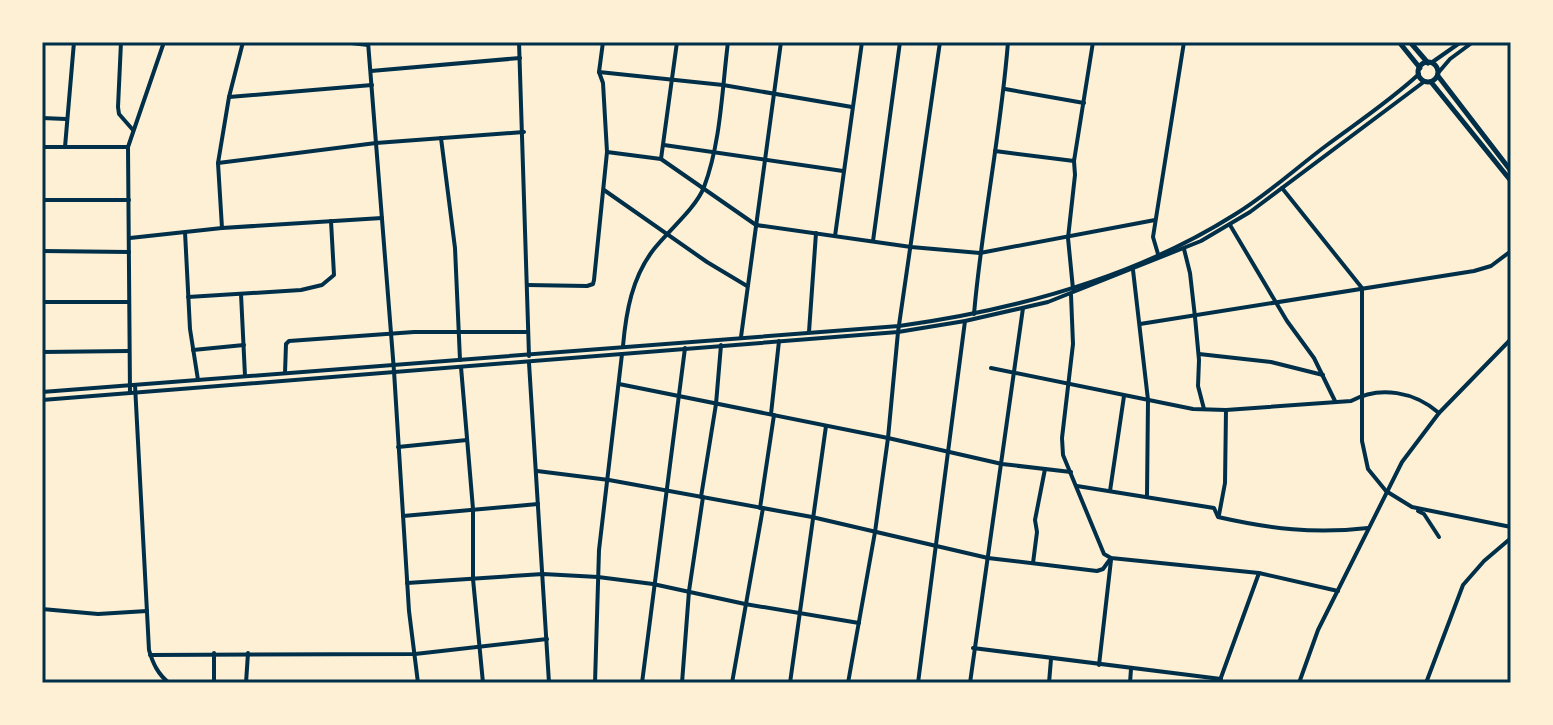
<svg xmlns="http://www.w3.org/2000/svg" width="1553" height="725" font-family="'DejaVu Sans',sans-serif">
<style>
.lines{fill:none;stroke-linecap:round;stroke-linejoin:round}
.minor{stroke:#003049;stroke-width:4}
.tertiary{stroke:#003049;stroke-width:4}
.secondary{stroke:#003049;stroke-width:5}
.neatline{fill:none;stroke:#003049;stroke-width:3}
</style>
<rect width="100%" height="100%" fill="#fdf0d5"/>
<g class="lines">
<g class="minor">
<path d="M 121,42 L 118,107 L 119,114 L 133,130"/>
<path d="M 343,42 L 368,45"/>
<path d="M 368,42 L 394,371 L 409,611 L 418,683"/>
<path d="M 519,42 L 529,356"/>
<path d="M 371,71 L 520,58"/>
<path d="M 599,72 L 723,85 L 852,107"/>
<path d="M 1005,89 L 1084,103"/>
<path d="M 229,97 L 372,85"/>
<path d="M 42,118 L 66,119"/>
<path d="M 441,138 L 455,248 L 460,360"/>
<path d="M 664,145 L 843,171"/>
<path d="M 42,147 L 128,147"/>
<path d="M 65,147 L 74,42"/>
<path d="M 995,151 L 1074,161 L 1093,42"/>
<path d="M 607,152 L 661,159 L 756,225 L 911,247 L 980,253 L 1155,220"/>
<path d="M 661,159 L 677,42"/>
<path d="M 218,163 L 376,143 L 524,132"/>
<path d="M 1282,188 L 1362,288 L 1362,441 L 1368,469 L 1386,491 L 1412,507 L 1511,527"/>
<path d="M 604,190 L 707,262 L 747,286"/>
<path d="M 42,200 L 129,200"/>
<path d="M 1230,225 L 1287,321 L 1314,358 L 1335,401"/>
<path d="M 222,228 L 218,163 L 229,97 L 243,42"/>
<path d="M 185,232 L 190,329 L 198,380"/>
<path d="M 835,236 L 862,42"/>
<path d="M 130,238 L 222,228 L 382,218"/>
<path d="M 873,241 L 900,42"/>
<path d="M 1184,249 L 1190,273 L 1195,317 L 1199,360 L 1198,386 L 1204,409"/>
<path d="M 42,251 L 129,252"/>
<path d="M 1158,254 L 1153,237 L 1184,42"/>
<path d="M 1133,270 L 1148,400 L 1147,495"/>
<path d="M 527,285 L 587,286 L 593,284 L 594,280 L 607,152 L 603,83 L 599,72 L 603,42"/>
<path d="M 1073,289 L 1068,238 L 1075,175 L 1074,161"/>
<path d="M 241,294 L 245,376"/>
<path d="M 1071,295 L 1073,344 L 1062,438 L 1063,455 L 1104,554 L 1111,558 L 1259,573 L 1338,591"/>
<path d="M 188,297 L 301,290 L 322,285 L 334,275 L 331,221"/>
<path d="M 42,302 L 129,302"/>
<path d="M 974,314 C 982,222 1001,133 1008,42"/>
<path d="M 1140,324 L 1474,271 L 1491,266 L 1511,251"/>
<path d="M 809,332 L 816,233"/>
<path d="M 741,337 L 781,42"/>
<path d="M 623,346 C 626,312 632,277 654,249 C 668,231 696,208 704,187 C 721,142 722,89 728,42"/>
<path d="M 193,350 L 244,345"/>
<path d="M 42,352 L 129,351"/>
<path d="M 1199,354 L 1271,362 L 1323,375"/>
<path d="M 529,363 L 549,683"/>
<path d="M 461,367 L 473,509 L 473,579 L 483,683"/>
<path d="M 991,368 L 1193,409 L 1226,410 L 1351,401 C 1380,385 1415,392 1439,413"/>
<path d="M 285,373 L 286,344 L 289,341 L 414,332 L 528,332"/>
<path d="M 619,384 L 888,438 L 1002,464 L 1071,472"/>
<path d="M 135,385 L 149,650 C 153,664 158,674 169,683"/>
<path d="M 130,393 L 128,147 L 164,42"/>
<path d="M 771,414 L 779,341"/>
<path d="M 398,447 L 467,440"/>
<path d="M 537,471 L 609,480 L 812,517 L 988,558 L 1097,571 L 1103,569 L 1111,558"/>
<path d="M 1077,486 L 1214,508 L 1218,517 C 1271,529 1314,534 1368,528"/>
<path d="M 1110,491 L 1124,396"/>
<path d="M 701,497 L 716,404 L 721,345"/>
<path d="M 760,508 L 774,415"/>
<path d="M 1418,511 L 1424,514 L 1439,537"/>
<path d="M 1219,515 L 1225,483 L 1226,410"/>
<path d="M 403,516 L 538,504"/>
<path d="M 1033,563 L 1037,532 L 1035,520 L 1045,469"/>
<path d="M 407,583 L 543,574 L 598,577 L 653,584 L 745,604 L 859,623"/>
<path d="M 42,609 L 98,614 L 147,611"/>
<path d="M 973,648 L 1221,679"/>
<path d="M 150,655 L 415,654 L 547,639"/>
<path d="M 1099,665 L 1111,560"/>
<path d="M 214,683 L 214,653"/>
<path d="M 246,683 L 248,653"/>
<path d="M 595,683 L 599,550 L 622,354"/>
<path d="M 642,683 L 685,348"/>
<path d="M 682,683 L 689,591 L 703,497"/>
<path d="M 732,683 L 763,508"/>
<path d="M 790,683 L 826,426"/>
<path d="M 848,683 L 875,532 L 888,438 L 898,332 L 940,42"/>
<path d="M 918,683 L 965,321"/>
<path d="M 970,683 L 1023,308"/>
<path d="M 1049,683 L 1051,659"/>
<path d="M 1130,683 L 1131,669"/>
<path d="M 1219,683 L 1259,573"/>
<path d="M 1299,683 L 1318,630 L 1402,462 L 1439,413 L 1511,339"/>
<path d="M 1426,683 L 1463,585 L 1484,561 L 1511,538"/>
</g>
<g class="tertiary">
<path d="M 1431,63 L 1461,42"/>
<path d="M 1438,73 L 1450,59 L 1473,42"/>
<path d="M 42,392 L 899,326 C 1015,310 1134,278 1234,215 C 1267,195 1296,168 1327,145 C 1358,122 1391,100 1419,74"/>
<path d="M 42,400 L 898,332 L 965,321 L 1048,302 L 1201,241 L 1250,212 L 1425,81"/>
</g>
<g class="secondary">
<path d="M 1399,42 L 1420,68"/>
<path d="M 1410,42 L 1428,63"/>
<circle cx="1428" cy="72" r="10"/>
<path d="M 1438,76 L 1511,171"/>
<path d="M 1431,82 L 1511,181"/>
</g>
</g>
<rect width="1553" height="725" fill="none" stroke="#fdf0d5" stroke-width="88"/>
<rect x="44" y="44" width="1465" height="637" class="neatline"/>
</svg>
